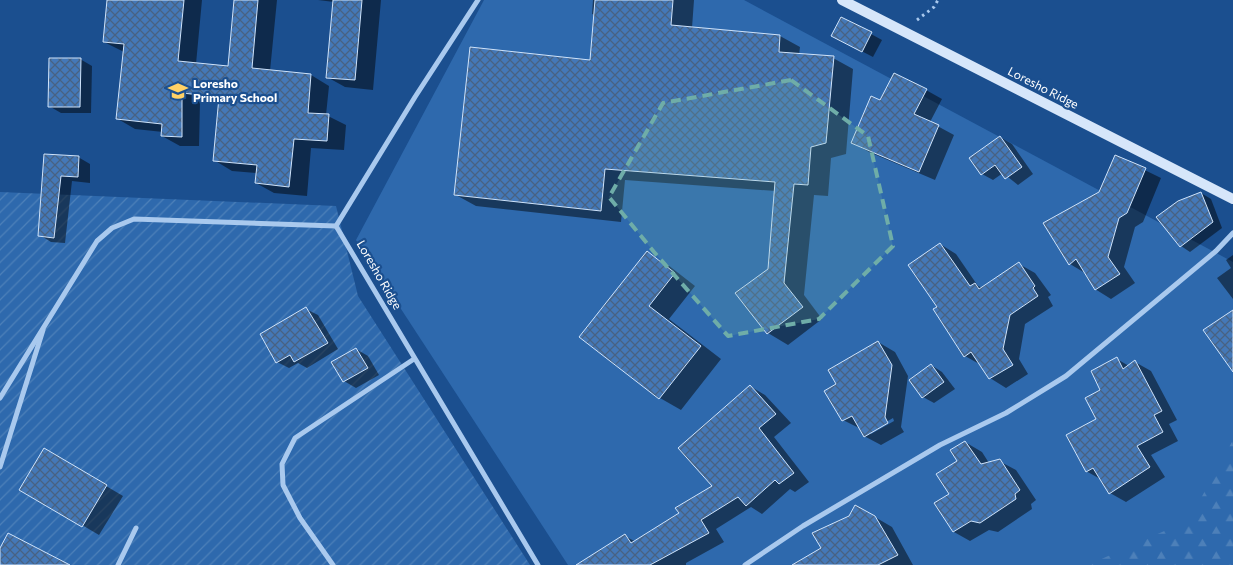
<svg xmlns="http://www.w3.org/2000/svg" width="1233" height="565" font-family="Commissioner,sans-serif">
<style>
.grass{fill:#2e69ad}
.forest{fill:url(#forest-firs)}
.garden{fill:url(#garden-furrows)}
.shadow{fill:#0007;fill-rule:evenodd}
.building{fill:url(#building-cross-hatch);stroke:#cfe3fa}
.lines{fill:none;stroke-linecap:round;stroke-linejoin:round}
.path{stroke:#a9c9ee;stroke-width:3;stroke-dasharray:2.5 4;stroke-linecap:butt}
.street{stroke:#a9c9ee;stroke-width:5}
.secondary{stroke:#d6e6fa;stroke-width:10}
.marked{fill:#6fada8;fill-opacity:0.2;stroke:#6fada8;stroke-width:4;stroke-dasharray:10 6;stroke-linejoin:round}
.labels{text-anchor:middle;stroke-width:4.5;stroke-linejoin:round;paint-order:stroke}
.poi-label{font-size:12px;font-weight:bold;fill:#fff;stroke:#1b4f8f;text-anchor:start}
.street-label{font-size:12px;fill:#fff;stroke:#1b4f8f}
</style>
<defs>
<pattern id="forest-firs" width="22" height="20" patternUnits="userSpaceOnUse" patternTransform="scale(1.25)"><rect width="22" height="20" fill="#2e69ad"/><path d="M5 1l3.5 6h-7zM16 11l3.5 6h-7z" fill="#4d80b9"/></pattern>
<pattern id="garden-furrows" width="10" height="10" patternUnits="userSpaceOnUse" patternTransform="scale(1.25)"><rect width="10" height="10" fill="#2e69ad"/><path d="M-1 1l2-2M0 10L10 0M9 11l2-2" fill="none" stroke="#4d80b9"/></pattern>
<pattern id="building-cross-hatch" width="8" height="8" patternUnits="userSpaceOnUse" patternTransform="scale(1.25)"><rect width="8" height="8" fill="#4478b7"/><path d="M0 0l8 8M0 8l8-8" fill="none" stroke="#486282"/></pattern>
</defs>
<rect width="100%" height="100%" fill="#1b4f8f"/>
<path class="grass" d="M 484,0 L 744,0 L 1233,262 L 1233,565 L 568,565 L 356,240 Z"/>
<path class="forest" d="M 1233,440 L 1233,565 L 1088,565 L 1189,520 Z"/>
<path class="garden" d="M 0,192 L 336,206 L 358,296 L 530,565 L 0,565 Z"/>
<g class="shadow">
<path d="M 108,0 L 202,0 L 196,64 L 229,67 L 236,0 L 277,0 L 270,71 L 311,75 L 329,86 L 326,115 L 346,125 L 344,150 L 311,148 L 307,196 L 274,193 L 256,183 L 257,173 L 232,171 L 214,160 L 219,104 L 200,102 L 199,146 L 180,146 L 162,136 L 163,132 L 135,129 L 118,119 L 124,52 L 104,42 Z"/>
<path d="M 318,0 L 381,0 L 373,90 L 345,87 L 327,77 L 334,2 Z"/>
<path d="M 593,0 L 694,0 L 692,28 L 780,36 L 800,47 L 799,55 L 833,58 L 853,69 L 846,154 L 831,158 L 828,196 L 814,195 L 804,295 L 822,319 L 788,345 L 768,333 L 769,269 L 776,191 L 625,180 L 621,222 L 476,206 L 456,195 L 591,61 L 595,15 L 592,14 Z"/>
<path d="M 871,34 L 882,40 L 873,57 L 844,42 Z"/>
<path d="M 80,59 L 92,66 L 91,113 L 61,113 L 49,106 Z"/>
<path d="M 926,90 L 942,99 L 930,122 L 954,135 L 935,180 L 869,152 L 853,143 L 881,102 Z"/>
<path d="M 1000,137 L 1012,144 L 1033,174 L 1018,185 L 1003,173 L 993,180 L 982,174 Z"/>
<path d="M 45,155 L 78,157 L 90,164 L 90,183 L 72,181 L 65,243 L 51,242 L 40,235 Z"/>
<path d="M 1116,156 L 1161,178 L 1143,222 L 1135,227 L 1124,267 L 1135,283 L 1111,299 L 1095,289 L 1085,273 L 1070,264 Z"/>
<path d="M 1201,193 L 1211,199 L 1222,228 L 1190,252 L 1181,246 L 1158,217 Z"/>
<path d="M 940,244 L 956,254 L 978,286 L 983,288 L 1019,264 L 1035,273 L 1051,295 L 1048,297 L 1053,306 L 1025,324 L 1019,359 L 1028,374 L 1006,388 L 990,378 L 981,365 L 965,356 Z"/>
<path d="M 647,253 L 668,265 L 695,286 L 669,319 L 721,359 L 681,410 L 660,398 L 581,337 Z"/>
<path d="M 1233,255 L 1233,299 L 1217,278 L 1231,268 L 1226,260 Z"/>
<path d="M 306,309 L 318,315 L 338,349 L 307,368 L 298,363 L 289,368 L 277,362 Z"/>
<path d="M 878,342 L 895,352 L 908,376 L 901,427 L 904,432 L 881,445 L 864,436 L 861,429 L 843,420 ZM 893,418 L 894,421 L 871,434 L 871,431 Z"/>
<path d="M 356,349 L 368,356 L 379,375 L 356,388 L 344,381 Z"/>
<path d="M 1117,359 L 1129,366 L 1135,362 L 1151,371 L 1177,420 L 1169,424 L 1178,441 L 1151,455 L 1165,477 L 1126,502 L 1110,493 L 1102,480 L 1086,471 L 1102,390 Z"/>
<path d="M 931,365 L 942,372 L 955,389 L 934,403 L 923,397 Z"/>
<path d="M 750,386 L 765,395 L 791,423 L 774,437 L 809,482 L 795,492 L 790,489 L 762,514 L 751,507 L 716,529 L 724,542 L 686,563 L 686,565 L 600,565 L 625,536 L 636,542 L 680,514 L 714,486 Z"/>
<path d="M 965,442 L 982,452 L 989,463 L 999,461 L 1016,470 L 1036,500 L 1031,504 L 1032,509 L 998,532 L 989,530 L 970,541 L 954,532 L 951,495 Z"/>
<path d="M 45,450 L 123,496 L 99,535 L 21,489 Z"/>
<path d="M 856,506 L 892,527 L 913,565 L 813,565 L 822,549 L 850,517 Z"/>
</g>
<g class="building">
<path d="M 107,0 L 184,0 L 178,61 L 228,66 L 234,0 L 258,0 L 252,68 L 311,74 L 308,113 L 329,114 L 327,141 L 294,139 L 289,187 L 255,183 L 257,165 L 213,161 L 219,97 L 182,93 L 182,137 L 161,136 L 162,124 L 116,119 L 124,44 L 103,42 Z"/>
<path d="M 333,0 L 362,0 L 355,80 L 326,78 Z"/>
<path d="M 595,0 L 673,0 L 671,25 L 780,35 L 779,52 L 834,56 L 826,143 L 811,147 L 808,185 L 794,184 L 784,283 L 803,307 L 767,334 L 735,293 L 768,269 L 775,182 L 605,169 L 601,211 L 454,195 L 470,47 L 590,60 Z"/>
<path d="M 841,17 L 872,32 L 862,52 L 831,36 Z"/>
<path d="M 49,58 L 81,58 L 80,107 L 48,107 Z"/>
<path d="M 894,73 L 927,89 L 914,114 L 939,125 L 919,172 L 851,143 L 871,96 L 880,100 Z"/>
<path d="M 1000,136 L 1022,167 L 1005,179 L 995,165 L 981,175 L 969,158 Z"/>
<path d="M 44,154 L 79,156 L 78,177 L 61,176 L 54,238 L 38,236 Z"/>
<path d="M 1115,155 L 1146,168 L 1127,213 L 1119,218 L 1108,257 L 1120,274 L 1095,290 L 1076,259 L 1069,265 L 1043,223 L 1099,192 Z"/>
<path d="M 1201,192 L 1213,222 L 1180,247 L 1156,217 L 1178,201 Z"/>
<path d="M 940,243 L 970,286 L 975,283 L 979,289 L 1019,262 L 1035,286 L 1033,288 L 1038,296 L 1010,315 L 1003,349 L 1013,365 L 989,379 L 971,352 L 964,357 L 933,309 L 937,307 L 908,265 Z"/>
<path d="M 647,251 L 675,273 L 649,306 L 701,346 L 659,399 L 579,337 Z"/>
<path d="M 306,307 L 328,343 L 294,362 L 290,355 L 276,363 L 260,334 Z"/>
<path d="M 1233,310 L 1233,372 L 1203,330 Z"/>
<path d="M 878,341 L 892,365 L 885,417 L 888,423 L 864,437 L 852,416 L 842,421 L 824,391 L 836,384 L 828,370 Z"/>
<path d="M 356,348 L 368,368 L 343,382 L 331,362 Z"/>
<path d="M 1117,357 L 1123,369 L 1135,360 L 1162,411 L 1154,415 L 1163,432 L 1137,446 L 1150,467 L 1109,494 L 1093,468 L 1086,472 L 1066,435 L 1096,419 L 1085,398 L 1100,390 L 1091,371 Z"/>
<path d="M 931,364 L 944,382 L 922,398 L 909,380 Z"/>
<path d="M 750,385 L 776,414 L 759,428 L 794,473 L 779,484 L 775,480 L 746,506 L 738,497 L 701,520 L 709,533 L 650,565 L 576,565 L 625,534 L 631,543 L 679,513 L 675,508 L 712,486 L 678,448 Z"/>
<path d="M 965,441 L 981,464 L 1000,459 L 1020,490 L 1015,494 L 1016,499 L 980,523 L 971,521 L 953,532 L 934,503 L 949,494 L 936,474 L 957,461 L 950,450 Z"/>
<path d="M 44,448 L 107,485 L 82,527 L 19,490 Z"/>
<path d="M 855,505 L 875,516 L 898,555 L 878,565 L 792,565 L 821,548 L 812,533 L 849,516 Z"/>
<path d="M 8,533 L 70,565 L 0,565 L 0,548 Z"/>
</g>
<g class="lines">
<path class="path" d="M 917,20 L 934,7 L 938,0"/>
<g class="street">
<path d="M 478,0 L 415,97 L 336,226 L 538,565"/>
<path d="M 0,398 L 97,241 L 112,228 L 134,219 L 336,226"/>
<path d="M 0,467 L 43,330"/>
<path d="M 118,565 L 136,528"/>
<path d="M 333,565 L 300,518 L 283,485 L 282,464 L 295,438 L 414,359"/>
<path d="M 745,565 L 803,526 L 940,445 L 1006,413 L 1066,376 L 1216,251 L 1233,233"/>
</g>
<path class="secondary" d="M 842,0 L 1233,199"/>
</g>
<path class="marked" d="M 791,80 L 868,136 L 893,246 L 819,319 L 728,336 L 654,252 L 609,197 L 663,103 Z"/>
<defs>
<symbol id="school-bare" viewBox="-9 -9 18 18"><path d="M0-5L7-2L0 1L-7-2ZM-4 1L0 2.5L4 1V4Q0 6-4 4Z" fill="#ffd166" stroke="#1b4f8f" stroke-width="2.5" paint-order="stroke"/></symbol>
</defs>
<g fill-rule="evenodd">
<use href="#school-bare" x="164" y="77" width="28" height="28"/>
</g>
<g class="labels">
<g class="poi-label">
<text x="193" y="88">Loresho<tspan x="193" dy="14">Primary School</tspan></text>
</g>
<g class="street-label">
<text transform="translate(1043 88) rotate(27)" y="4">Loresho Ridge</text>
<text transform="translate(379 275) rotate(60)" y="4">Loresho Ridge</text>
</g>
</g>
</svg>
